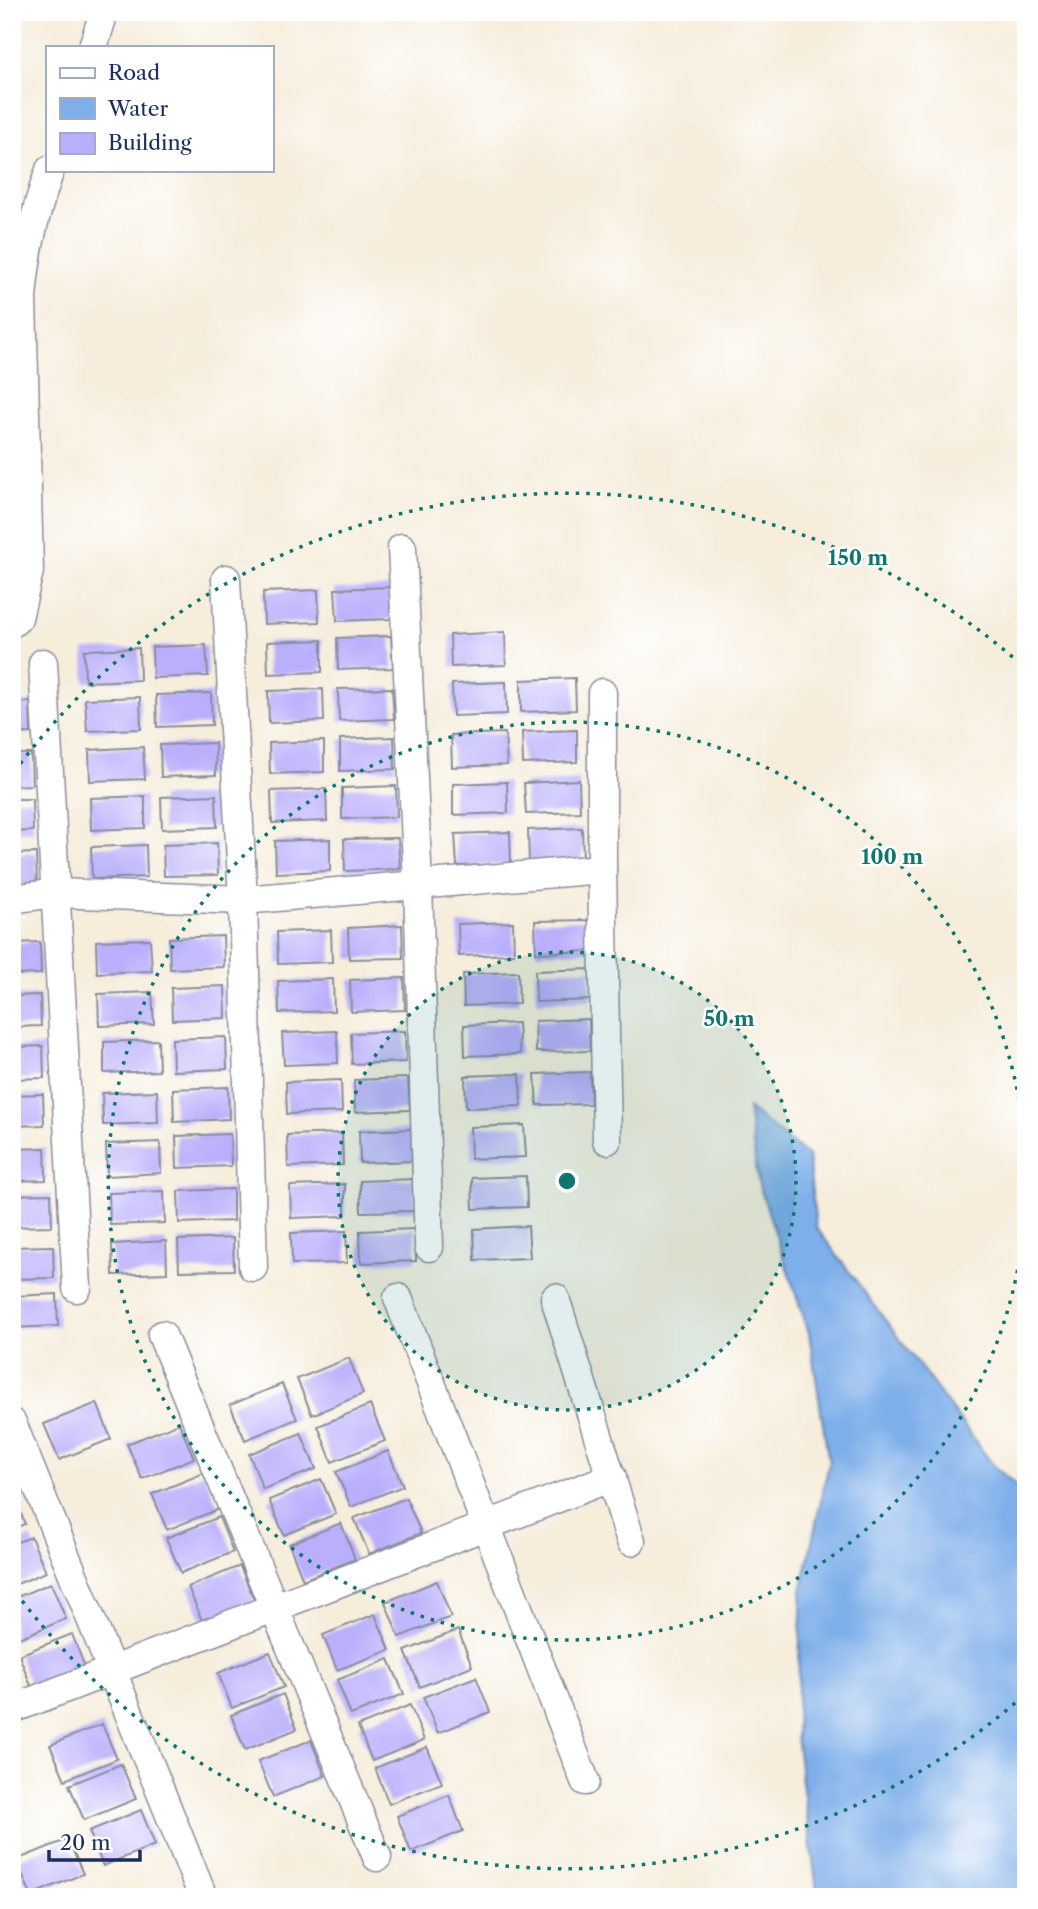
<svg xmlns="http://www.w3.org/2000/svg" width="1038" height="1909" font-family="'Libre Caslon Text',serif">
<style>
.water{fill:#7eafea;stroke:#4c6fa4;stroke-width:2}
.building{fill:#baaffc}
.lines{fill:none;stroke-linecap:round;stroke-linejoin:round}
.minor-casing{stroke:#888e9c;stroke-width:31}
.minor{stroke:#fff;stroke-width:28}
.ring{fill:none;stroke:#0f766e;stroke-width:3.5;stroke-dasharray:3.5 7}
.centre{fill:#0f766e;stroke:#fff;stroke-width:3.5}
.ring-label{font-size:21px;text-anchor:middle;font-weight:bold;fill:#0f766e;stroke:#fff;stroke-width:5;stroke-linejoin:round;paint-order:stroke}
</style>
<rect width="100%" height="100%" fill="#fff"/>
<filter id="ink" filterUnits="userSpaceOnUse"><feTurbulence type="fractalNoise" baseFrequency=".0143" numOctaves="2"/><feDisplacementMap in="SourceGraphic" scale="14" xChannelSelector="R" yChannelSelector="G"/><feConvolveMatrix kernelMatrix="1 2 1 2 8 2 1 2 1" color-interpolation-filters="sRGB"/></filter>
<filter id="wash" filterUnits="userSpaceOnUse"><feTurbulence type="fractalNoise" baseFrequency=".00686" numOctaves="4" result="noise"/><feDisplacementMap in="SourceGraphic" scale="28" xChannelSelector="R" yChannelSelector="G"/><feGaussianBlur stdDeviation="1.57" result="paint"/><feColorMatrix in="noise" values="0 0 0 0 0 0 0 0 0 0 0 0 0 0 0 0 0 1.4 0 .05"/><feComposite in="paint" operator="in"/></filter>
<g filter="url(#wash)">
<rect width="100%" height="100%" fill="#f6eddb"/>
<path class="water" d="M 748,1108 L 808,1156 L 816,1227 L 994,1466 L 1026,1494 L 1026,1897 L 818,1897 L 796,1738 L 802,1588 L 829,1463 L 809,1333 L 758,1182 Z"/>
<g id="blocks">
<g class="building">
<path d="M 390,587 L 391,619 L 337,621 L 335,589 Z"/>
<path d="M 318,590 L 319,622 L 264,624 L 263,592 Z"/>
<path d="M 505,632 L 506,665 L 451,667 L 450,635 Z"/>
<path d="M 391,636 L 393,668 L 338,670 L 337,638 Z"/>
<path d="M 322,640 L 322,672 L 268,674 L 267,642 Z"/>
<path d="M 206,645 L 208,676 L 153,678 L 152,647 Z"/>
<path d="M 139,648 L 140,680 L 85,682 L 84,650 Z"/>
<path d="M 575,678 L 576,710 L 521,712 L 521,680 Z"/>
<path d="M 506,682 L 507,714 L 453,716 L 452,684 Z"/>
<path d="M 392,688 L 394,719 L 339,721 L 338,689 Z"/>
<path d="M 323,689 L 324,721 L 269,723 L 268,691 Z"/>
<path d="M 211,693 L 212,725 L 157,727 L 156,695 Z"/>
<path d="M 140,697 L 141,729 L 87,731 L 85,699 Z"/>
<path d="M 12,702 L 30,702 L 31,733 L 12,734 Z"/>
<path d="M 577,730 L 577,762 L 523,764 L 522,732 Z"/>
<path d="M 505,733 L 507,765 L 452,767 L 451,735 Z"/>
<path d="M 394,737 L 395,769 L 340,771 L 340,739 Z"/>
<path d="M 324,741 L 324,772 L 270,774 L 269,743 Z"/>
<path d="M 215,743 L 216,775 L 161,777 L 160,745 Z"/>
<path d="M 143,747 L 145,779 L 90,781 L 89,750 Z"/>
<path d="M 12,754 L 31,754 L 32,785 L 12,786 Z"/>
<path d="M 579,780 L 580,812 L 526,814 L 524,783 Z"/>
<path d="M 507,782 L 508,813 L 453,815 L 453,784 Z"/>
<path d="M 396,786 L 397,817 L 342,819 L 342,788 Z"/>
<path d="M 326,789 L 327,821 L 272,823 L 271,791 Z"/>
<path d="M 216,795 L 217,827 L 162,829 L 161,797 Z"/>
<path d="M 145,796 L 145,828 L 91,830 L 90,798 Z"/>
<path d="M 12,799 L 32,799 L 33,831 L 12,832 Z"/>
<path d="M 582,828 L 583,860 L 529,862 L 528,830 Z"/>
<path d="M 510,832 L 511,864 L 457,866 L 455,834 Z"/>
<path d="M 398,838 L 400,869 L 345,871 L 344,839 Z"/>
<path d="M 330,839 L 330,871 L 276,873 L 275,841 Z"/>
<path d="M 217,843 L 218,875 L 164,876 L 163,845 Z"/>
<path d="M 146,845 L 147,877 L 92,879 L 91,847 Z"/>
<path d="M 36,853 L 37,885 L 12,886 L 12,854 Z"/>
<path d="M 590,920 L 591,951 L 536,953 L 535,921 Z"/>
<path d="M 513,922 L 514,954 L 459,956 L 458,924 Z"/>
<path d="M 402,925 L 403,958 L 349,959 L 348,928 Z"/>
<path d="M 331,930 L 332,962 L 278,964 L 277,932 Z"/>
<path d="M 223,936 L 224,967 L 170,969 L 169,938 Z"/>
<path d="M 150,939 L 152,971 L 97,973 L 96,941 Z"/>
<path d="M 40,942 L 41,974 L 12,975 L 12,943 Z"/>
<path d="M 590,969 L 591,1000 L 536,1002 L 535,971 Z"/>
<path d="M 518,972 L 519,1004 L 464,1006 L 463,974 Z"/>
<path d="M 404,978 L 405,1010 L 351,1012 L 350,980 Z"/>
<path d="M 333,979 L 334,1011 L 279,1013 L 278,981 Z"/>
<path d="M 225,986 L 226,1018 L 172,1020 L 171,988 Z"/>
<path d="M 152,992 L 154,1024 L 99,1026 L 98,994 Z"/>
<path d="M 40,995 L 41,1026 L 12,1027 L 12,996 Z"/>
<path d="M 589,1019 L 590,1051 L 536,1052 L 535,1021 Z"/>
<path d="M 518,1023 L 520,1054 L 465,1056 L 464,1025 Z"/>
<path d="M 337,1031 L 338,1063 L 284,1065 L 282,1033 Z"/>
<path d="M 405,1031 L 406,1062 L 352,1064 L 351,1033 Z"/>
<path d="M 226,1037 L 227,1069 L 173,1071 L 172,1039 Z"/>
<path d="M 158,1040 L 159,1071 L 104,1073 L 104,1042 Z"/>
<path d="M 43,1046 L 44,1078 L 12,1079 L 12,1047 Z"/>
<path d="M 590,1072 L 591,1104 L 537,1105 L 535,1074 Z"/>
<path d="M 520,1074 L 521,1106 L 466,1108 L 465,1076 Z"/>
<path d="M 408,1078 L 410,1110 L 355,1112 L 354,1080 Z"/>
<path d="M 341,1080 L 342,1112 L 287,1114 L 286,1082 Z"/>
<path d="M 228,1087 L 229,1119 L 174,1122 L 173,1089 Z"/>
<path d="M 157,1091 L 158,1123 L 103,1125 L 102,1093 Z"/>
<path d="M 43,1094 L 44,1125 L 12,1126 L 12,1095 Z"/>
<path d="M 524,1125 L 526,1157 L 471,1159 L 470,1127 Z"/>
<path d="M 413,1129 L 414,1161 L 360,1163 L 359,1131 Z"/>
<path d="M 342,1133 L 343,1165 L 288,1167 L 287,1135 Z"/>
<path d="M 230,1134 L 231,1166 L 177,1168 L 176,1136 Z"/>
<path d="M 160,1142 L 161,1173 L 107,1176 L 106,1144 Z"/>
<path d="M 45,1148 L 46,1180 L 12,1181 L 12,1149 Z"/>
<path d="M 526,1176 L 527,1207 L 473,1209 L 472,1178 Z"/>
<path d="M 415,1179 L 416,1211 L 361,1212 L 360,1181 Z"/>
<path d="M 345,1184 L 345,1216 L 291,1218 L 290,1186 Z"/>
<path d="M 233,1189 L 233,1221 L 179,1223 L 178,1191 Z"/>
<path d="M 164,1191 L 165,1223 L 110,1225 L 109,1193 Z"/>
<path d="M 51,1194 L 52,1226 L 12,1227 L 12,1195 Z"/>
<path d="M 528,1226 L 530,1258 L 475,1260 L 474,1229 Z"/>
<path d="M 415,1229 L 416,1261 L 361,1263 L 360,1231 Z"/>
<path d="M 346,1231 L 347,1263 L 292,1264 L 291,1233 Z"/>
<path d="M 233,1238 L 234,1270 L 179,1271 L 178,1240 Z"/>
<path d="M 166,1241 L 167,1273 L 113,1275 L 112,1244 Z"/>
<path d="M 53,1246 L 54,1278 L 12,1279 L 12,1247 Z"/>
<path d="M 57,1294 L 58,1326 L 12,1328 L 12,1296 Z"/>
<path d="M 349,1358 L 363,1394 L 312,1415 L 297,1379 Z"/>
<path d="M 282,1384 L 297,1419 L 245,1440 L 230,1405 Z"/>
<path d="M 97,1403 L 111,1439 L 59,1460 L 44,1424 Z"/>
<path d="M 370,1405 L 385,1441 L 332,1462 L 318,1426 Z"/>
<path d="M 179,1423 L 194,1458 L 142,1479 L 127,1444 Z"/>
<path d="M 301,1433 L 316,1469 L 263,1489 L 249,1454 Z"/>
<path d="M 388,1451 L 403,1486 L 351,1507 L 336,1472 Z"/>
<path d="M 204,1473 L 219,1509 L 167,1530 L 152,1494 Z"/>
<path d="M 321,1479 L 336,1514 L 284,1535 L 269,1500 Z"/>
<path d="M 12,1492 L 25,1524 L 12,1529 Z"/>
<path d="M 406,1498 L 421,1533 L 369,1554 L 354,1518 Z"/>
<path d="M 219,1517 L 233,1552 L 181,1573 L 166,1538 Z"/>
<path d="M 341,1523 L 355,1559 L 303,1580 L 289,1544 Z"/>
<path d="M 31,1537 L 46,1572 L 12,1586 L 12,1544 Z"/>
<path d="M 240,1566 L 255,1602 L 203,1623 L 188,1587 Z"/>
<path d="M 437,1581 L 451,1617 L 399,1637 L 385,1602 Z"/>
<path d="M 51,1583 L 66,1619 L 14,1640 L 12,1599 Z"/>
<path d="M 375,1614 L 390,1650 L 337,1670 L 323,1635 Z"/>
<path d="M 458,1630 L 472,1666 L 420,1687 L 405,1651 Z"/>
<path d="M 72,1634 L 86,1670 L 33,1691 L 19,1655 Z"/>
<path d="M 270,1652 L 284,1687 L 232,1708 L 218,1673 Z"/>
<path d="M 389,1659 L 404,1694 L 351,1715 L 337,1680 Z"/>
<path d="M 476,1677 L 490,1712 L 438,1733 L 423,1697 Z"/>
<path d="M 283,1694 L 297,1729 L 245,1750 L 231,1715 Z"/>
<path d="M 410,1705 L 424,1740 L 372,1761 L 358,1726 Z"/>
<path d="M 102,1724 L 117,1759 L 65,1780 L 50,1745 Z"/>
<path d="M 311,1740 L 325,1776 L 273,1797 L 258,1761 Z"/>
<path d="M 427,1747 L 442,1783 L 389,1804 L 375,1768 Z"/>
<path d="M 121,1764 L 136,1799 L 84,1820 L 69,1785 Z"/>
<path d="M 449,1795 L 463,1831 L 411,1852 L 397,1816 Z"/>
<path d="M 141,1810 L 155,1845 L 103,1866 L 89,1831 Z"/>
<path d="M 68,1839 L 83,1874 L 31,1895 L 16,1860 Z"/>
</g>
</g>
</g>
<g filter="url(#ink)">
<use href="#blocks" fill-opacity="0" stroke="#888e9c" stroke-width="2"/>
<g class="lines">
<defs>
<g id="minor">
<path d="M 93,47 L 104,12"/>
<path d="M 402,548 L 418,884 L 429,1247"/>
<path d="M 226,579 L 243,900 L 253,1267"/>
<path d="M 12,623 L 18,618 L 29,571 L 22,298 C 26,250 34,215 50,170"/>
<path d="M 43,663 L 77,1288"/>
<path d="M 602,693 L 602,869 L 607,1140"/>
<path d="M 12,899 L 55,893 L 243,900 L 602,869"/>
<path d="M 398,1298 L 585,1781"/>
<path d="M 555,1298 L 631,1541"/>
<path d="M 162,1335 L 377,1857"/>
<path d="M 12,1423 L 203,1897"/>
<path d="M 12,1709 L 612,1477"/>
</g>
</defs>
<use href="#minor" class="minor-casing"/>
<use href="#minor" class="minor"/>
</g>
</g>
<circle cx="567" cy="1181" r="229" fill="#0f766e" fill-opacity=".12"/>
<g class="ring">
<circle cx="567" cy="1181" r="229"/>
<path d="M1026 1197A459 459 0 1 1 1026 1165"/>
<path d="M1023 1696A688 688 0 0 1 14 1590M14 772A688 688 0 0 1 1023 666"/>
</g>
<circle cx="567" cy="1181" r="10" class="centre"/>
<g class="ring-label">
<text x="858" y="565">150 m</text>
<text x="892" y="864">100 m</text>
<text x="729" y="1026">50 m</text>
</g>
<rect width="1038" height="1909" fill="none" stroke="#fff" stroke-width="42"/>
<rect x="46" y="46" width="228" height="126" fill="#ffffff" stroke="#a4acbf" stroke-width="2"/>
<rect x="60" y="68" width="35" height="10" fill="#ffffff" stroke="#a4acbf" stroke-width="2"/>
<text x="108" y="80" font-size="21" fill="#1b2f5e">Road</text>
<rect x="60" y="98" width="35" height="21" fill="#7eafea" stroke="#a4acbf" stroke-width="2"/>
<text x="108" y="116" font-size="21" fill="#1b2f5e">Water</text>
<rect x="60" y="133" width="35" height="21" fill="#baaffc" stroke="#a4acbf" stroke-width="2"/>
<text x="108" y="150" font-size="21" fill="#1b2f5e">Building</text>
<path d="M49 1850v10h91v-10" fill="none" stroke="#1b2f5e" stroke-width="3.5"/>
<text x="60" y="1850" font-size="21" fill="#1b2f5e" stroke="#ffffff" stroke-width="5" paint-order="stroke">20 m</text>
</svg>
